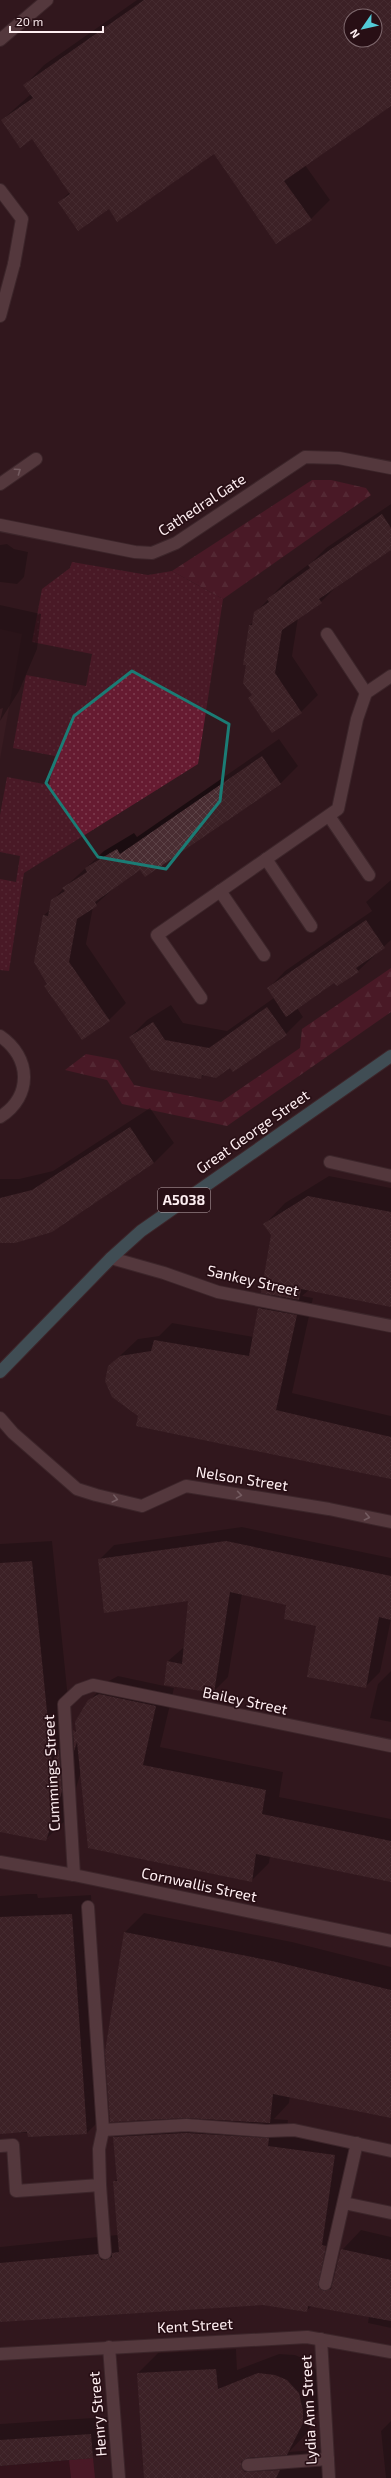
<svg xmlns="http://www.w3.org/2000/svg" width="391" height="2478" font-family="'Exo 2',sans-serif">
<style>
.built{fill:#401f26}
.grass{fill:url(#grass-dots)}
.forest{fill:url(#forest-firs)}
.green{fill:#661b31}
.shadow{fill:#0007;fill-rule:evenodd}
.building{fill:url(#building-cross-hatch);fill-rule:evenodd}
.lines{fill:none;stroke-linecap:round;stroke-linejoin:round}
.lane-casing{stroke:#4b373b;stroke-width:14}
.street-casing{stroke:#4b373b;stroke-width:14}
.primary-casing{stroke:#4b373b;stroke-width:14}
.lane{stroke:#7f6065;stroke-width:12}
.street{stroke:#7f6065;stroke-width:12}
.primary{stroke:#528f98;stroke-width:12}
.oneway{stroke:#c5aeb2}
.marked{fill:none;stroke:#1b7c75;stroke-width:3;stroke-linejoin:round}
.labels{text-anchor:middle;stroke-width:3.5;stroke-linejoin:round;paint-order:stroke}
.shield{fill:#280f15;stroke:#beabaf;stroke-width:1}
.shield-label{font-size:14px;font-weight:bold;fill:#feeef1}
.street-label{font-size:15px;fill:#feeef1;stroke:#280f15}
</style>
<defs>
<pattern id="grass-dots" width="8" height="8" patternUnits="userSpaceOnUse"><rect width="8" height="8" fill="#661b31"/><path d="M2 2h.1M6 6h.1" fill="none" stroke="#7d3c4f" stroke-width="1.8" stroke-linecap="round"/></pattern>
<pattern id="forest-firs" width="22" height="20" patternUnits="userSpaceOnUse"><rect width="22" height="20" fill="#661b31"/><path d="M5 1l3.5 6h-7zM16 11l3.5 6h-7z" fill="#7d3c4f"/></pattern>
<pattern id="building-cross-hatch" width="8" height="8" patternUnits="userSpaceOnUse"><rect width="8" height="8" fill="#492d32"/><path d="M0 0l8 8M0 8l8-8" fill="none" stroke="#5b4246"/></pattern>
</defs>
<rect width="100%" height="100%" fill="#32181e"/>
<path class="built" d="M 0,629 L 22,634 L 0,759 Z"/>
<path class="grass" d="M 72,562 L 148,575 L 172,571 L 223,599 L 198,764 L 24,873 L 9,971 L 0,970 L 0,879 L 16,882 L 20,856 L 0,852 L 0,815 L 7,777 L 49,785 L 55,756 L 13,748 L 26,675 L 86,686 L 92,654 L 32,642 L 42,589 L 70,568 Z"/>
<g class="forest">
<path d="M 312,480 L 331,480 L 366,488 L 371,495 L 223,599 L 172,571 Z"/>
<path d="M 391,968 L 391,1012 L 227,1126 L 122,1104 L 107,1080 L 65,1070 L 86,1054 L 118,1060 L 134,1085 L 221,1102 L 300,1048 L 302,1029 Z"/>
</g>
<path class="green" d="M 93,2458 L 95,2478 L 0,2478 L 0,2466 Z"/>
<g class="shadow">
<path d="M 137,0 L 391,0 L 391,104 L 305,165 L 330,200 L 311,219 L 214,153 L 109,208 L 59,202 L 70,192 L 32,138 L 2,120 L 31,94 L 25,85 L 44,65 ZM 351,16 L 375,16 L 375,40 L 351,40 Z"/>
<path d="M 391,504 L 391,549 L 338,585 L 321,602 L 298,618 L 292,656 L 318,695 L 301,712 L 253,695 L 247,665 L 250,625 L 254,621 L 255,613 L 285,582 L 313,561 L 326,548 Z"/>
<path d="M 7,544 L 14,549 L 28,552 L 24,577 L 17,584 L 0,582 L 0,545 Z"/>
<path d="M 0,605 L 41,614 L 37,649 L 19,691 L 0,721 L 3,708 L 0,709 Z"/>
<path d="M 279,739 L 298,766 L 281,783 L 145,876 L 140,869 L 114,888 L 93,907 L 86,944 L 126,1003 L 109,1020 L 48,983 L 35,962 L 44,915 L 50,910 L 52,901 L 64,888 L 104,851 L 134,833 L 137,837 Z"/>
<path d="M 391,880 L 391,940 L 358,971 L 334,982 L 297,1008 L 303,1017 L 286,1034 L 233,1071 L 230,1067 L 204,1075 L 200,1078 L 130,1037 L 147,1020 L 171,1005 L 183,1023 L 227,1031 L 274,998 L 268,989 L 285,971 L 372,911 L 366,902 Z"/>
<path d="M 150,1108 L 174,1143 L 154,1163 L 0,1242 L 0,1179 L 19,1179 L 53,1171 Z"/>
<path d="M 329,1176 L 391,1188 L 391,1305 L 309,1290 L 302,1296 L 313,1298 L 292,1393 L 391,1416 L 391,1477 L 139,1416 L 109,1366 L 138,1339 L 159,1336 L 172,1323 L 254,1337 L 259,1308 L 273,1294 L 272,1235 L 265,1224 L 285,1203 Z"/>
<path d="M 242,1527 L 391,1558 L 391,1619 L 380,1672 L 365,1687 L 317,1625 L 288,1604 L 242,1594 L 228,1677 L 213,1692 L 168,1661 L 184,1647 L 189,1600 L 99,1560 L 114,1545 Z"/>
<path d="M 52,1541 L 72,1738 L 89,1701 L 107,1682 L 118,1676 L 174,1688 L 160,1747 L 283,1772 L 279,1797 L 391,1819 L 391,1881 L 270,1856 L 269,1863 L 251,1881 L 81,1772 L 66,1820 L 45,1840 L 0,1831 L 0,1544 Z"/>
<path d="M 391,1671 L 391,1722 L 370,1718 L 378,1684 Z"/>
<path d="M 27,1894 L 37,1894 L 38,1898 L 91,1895 L 106,2114 L 87,2133 L 0,2133 L 0,1896 Z"/>
<path d="M 144,1913 L 292,1942 L 391,1967 L 391,2116 L 290,2096 L 289,2103 L 274,2119 L 288,2120 L 287,2128 L 353,2137 L 341,2226 L 344,2227 L 336,2263 L 338,2267 L 342,2250 L 361,2230 L 391,2237 L 391,2328 L 368,2323 L 369,2316 L 312,2306 L 306,2311 L 263,2304 L 0,2321 L 0,2247 L 117,2235 L 119,2238 L 114,2182 L 118,2178 L 114,2137 L 132,2120 L 125,1932 Z"/>
<path d="M 236,2349 L 237,2370 L 279,2354 L 295,2355 L 307,2360 L 319,2373 L 322,2402 L 307,2433 L 289,2452 L 326,2449 L 329,2478 L 145,2478 L 138,2373 L 158,2353 Z"/>
<path d="M 108,2417 L 109,2440 L 92,2457 L 69,2459 L 71,2478 L 0,2478 L 0,2424 Z"/>
<path d="M 391,2421 L 391,2478 L 386,2478 L 381,2431 Z"/>
</g>
<g class="building">
<path d="M 144,0 L 391,0 L 391,106 L 284,181 L 312,220 L 276,244 L 214,154 L 117,222 L 109,209 L 78,231 L 58,202 L 70,194 L 32,139 L 20,148 L 1,120 L 33,98 L 23,85 ZM 351,16 L 375,16 L 375,40 L 351,40 Z"/>
<path d="M 382,514 L 391,528 L 391,550 L 319,599 L 322,603 L 282,630 L 275,673 L 302,713 L 272,733 L 248,698 L 252,695 L 243,683 L 246,665 L 243,665 L 249,625 L 252,625 L 254,612 L 269,602 L 267,599 L 310,568 L 308,565 Z"/>
<path d="M 262,756 L 281,784 L 145,877 L 140,870 L 95,902 L 97,906 L 77,919 L 69,962 L 110,1021 L 82,1040 L 44,986 L 47,984 L 34,962 L 43,915 L 48,916 L 51,900 L 65,891 L 62,888 L 87,872 L 85,868 L 117,849 L 120,854 Z"/>
<path d="M 366,920 L 385,948 L 356,968 L 359,972 L 337,986 L 334,983 L 286,1017 L 267,988 Z"/>
<path d="M 267,1007 L 287,1035 L 233,1072 L 230,1068 L 216,1078 L 202,1075 L 201,1079 L 151,1070 L 129,1037 L 153,1022 L 165,1040 L 209,1048 Z"/>
<path d="M 130,1127 L 154,1163 L 52,1232 L 15,1243 L 0,1243 L 0,1198 L 32,1190 Z"/>
<path d="M 308,1196 L 391,1212 L 391,1307 L 301,1289 L 299,1300 L 261,1293 L 271,1235 L 263,1224 Z"/>
<path d="M 258,1308 L 297,1315 L 276,1410 L 391,1437 L 391,1479 L 136,1426 L 138,1416 L 112,1397 L 105,1381 L 108,1366 L 120,1356 L 151,1351 L 154,1340 L 249,1356 Z"/>
<path d="M 226,1541 L 391,1576 L 391,1620 L 379,1617 L 366,1688 L 307,1677 L 316,1626 L 284,1619 L 286,1605 L 230,1592 L 214,1693 L 164,1685 L 167,1661 L 182,1664 L 188,1601 L 104,1613 L 98,1559 Z"/>
<path d="M 32,1561 L 52,1762 L 59,1749 L 62,1791 L 46,1841 L 0,1832 L 0,1563 Z"/>
<path d="M 99,1694 L 156,1706 L 143,1765 L 266,1790 L 262,1814 L 391,1841 L 391,1882 L 256,1854 L 252,1882 L 88,1848 L 77,1742 L 74,1751 L 73,1730 L 76,1732 L 75,1722 L 88,1700 Z"/>
<path d="M 72,1914 L 87,2134 L 28,2137 L 27,2132 L 0,2134 L 0,1917 Z"/>
<path d="M 124,1932 L 272,1961 L 391,1990 L 391,2118 L 273,2094 L 270,2123 L 186,2118 L 110,2122 L 105,2052 Z"/>
<path d="M 186,2133 L 269,2138 L 268,2146 L 335,2155 L 322,2245 L 326,2246 L 318,2287 L 324,2291 L 331,2289 L 341,2249 L 391,2260 L 391,2321 L 308,2306 L 307,2312 L 263,2305 L 0,2322 L 0,2263 L 98,2254 L 101,2260 L 106,2260 L 112,2257 L 112,2253 L 119,2252 L 113,2181 L 117,2181 L 113,2137 Z"/>
<path d="M 216,2369 L 218,2389 L 258,2373 L 275,2375 L 287,2380 L 299,2393 L 303,2411 L 303,2423 L 287,2455 L 247,2458 L 241,2462 L 242,2469 L 245,2472 L 280,2470 L 276,2478 L 144,2478 L 137,2373 Z"/>
<path d="M 91,2434 L 93,2458 L 0,2466 L 0,2440 Z"/>
</g>
<g class="lines">
<defs>
<g id="lane">
<path d="M 0,40 L 47,0"/>
<path d="M 0,190 L 22,219 L 14,264"/>
<path d="M 0,484 L 36,459"/>
<path d="M 248,2465 L 328,2459"/>
</g>
<g id="street">
<path d="M 0,316 L 14,264"/>
<path d="M 0,525 L 135,552 L 152,553 L 176,543 L 305,457 L 339,458 L 391,468"/>
<path d="M 327,634 L 366,693"/>
<path d="M 329,816 L 369,875"/>
<path d="M 266,859 L 311,926"/>
<path d="M 220,891 L 264,955"/>
<path d="M 201,998 L 157,935 L 338,809 L 357,719 L 366,693 L 391,676"/>
<path d="M 0,1036 C 31,1057 33,1096 0,1117"/>
<path d="M 330,1162 L 391,1176"/>
<path d="M 111,1258 L 164,1273 L 218,1292 L 391,1326"/>
<path d="M 0,1418 L 13,1433 L 77,1489 L 96,1495 L 142,1506 L 186,1486 L 329,1509 L 391,1522"/>
<path d="M 0,1862 L 74,1875 L 391,1941"/>
<path d="M 74,1875 L 64,1704 L 79,1690 L 93,1685 L 391,1746"/>
<path d="M 103,2130 L 186,2125 L 266,2131 L 294,2130 L 391,2151"/>
<path d="M 0,2146 L 13,2145 L 16,2191 L 100,2185 L 99,2149 L 103,2130 L 88,1907"/>
<path d="M 100,2185 L 105,2253"/>
<path d="M 344,2203 L 391,2213"/>
<path d="M 325,2284 L 357,2143"/>
<path d="M 321,2339 L 329,2478"/>
<path d="M 109,2347 L 119,2478"/>
<path d="M 0,2354 L 307,2337 L 391,2352"/>
</g>
<path id="primary" d="M 0,1372 L 111,1258 L 141,1231 L 391,1056"/>
</defs>
<use href="#lane" class="lane-casing"/>
<use href="#street" class="street-casing"/>
<use href="#primary" class="primary-casing"/>
<use href="#lane" class="lane"/>
<use href="#street" class="street"/>
<use href="#primary" class="primary"/>
</g>
<defs><path id="oneway-chevron" d="M-2-3.5L2.5 0L-2 3.5" fill="none" stroke-width="1.6" stroke-linecap="round" stroke-linejoin="round"/></defs>
<g class="oneway">
<use href="#oneway-chevron" transform="translate(18 471) rotate(-35)"/>
<use href="#oneway-chevron" transform="translate(239 1495) rotate(9)"/>
<use href="#oneway-chevron" transform="translate(115 1499) rotate(14)"/>
<use href="#oneway-chevron" transform="translate(367 1517) rotate(12)"/>
</g>
<path d="M0 0H391V2478H0ZM 132,671 L 229,724 L 220,801 L 166,869 L 98,857 L 46,783 L 74,716 Z" fill="#32181e" fill-opacity=".55" fill-rule="evenodd"/>
<path class="marked" d="M 132,671 L 229,724 L 220,801 L 166,869 L 98,857 L 46,783 L 74,716 Z"/>
<g class="labels">
<rect class="shield" x="158" y="1188" width="52" height="24" rx="3"/>
<g class="shield-label">
<text x="184" y="1205">A5038</text>
</g>
<g class="street-label">
<text transform="translate(202 505) rotate(-33)" y="5">Cathedral Gate</text>
<text transform="translate(253 1132) rotate(-35)" y="5">Great George Street</text>
<text transform="translate(253 1281) rotate(13)" y="5">Sankey Street</text>
<text transform="translate(242 1479) rotate(9)" y="5">Nelson Street</text>
<text transform="translate(245 1701) rotate(12)" y="5">Bailey Street</text>
<text transform="translate(52 1773) rotate(-93)" y="5">Cummings Street</text>
<text transform="translate(199 1885) rotate(12)" y="5">Cornwallis Street</text>
<text transform="translate(195 2326) rotate(-3)" y="5">Kent Street</text>
<text transform="translate(309 2410) rotate(-93)" y="5">Lydia Ann Street</text>
<text transform="translate(98 2414) rotate(-95)" y="5">Henry Street</text>
</g>
</g>
<g transform="translate(363 28) rotate(236)"><circle r="19" fill="#280f15" stroke="#7e686d"/>
<path d="M0-3L7 15L0 10L-7 15Z" fill="#52cbd7"/>
<text y="-6" font-size="11" font-weight="bold" text-anchor="middle" fill="#feeef1">N</text>
</g>
<path d="M10 26v6h93v-6" fill="none" stroke="#feeef1" stroke-width="2"/>
<text x="16" y="26" font-size="12" fill="#feeef1" stroke="#280f15" stroke-width="3" paint-order="stroke">20 m</text>
</svg>
